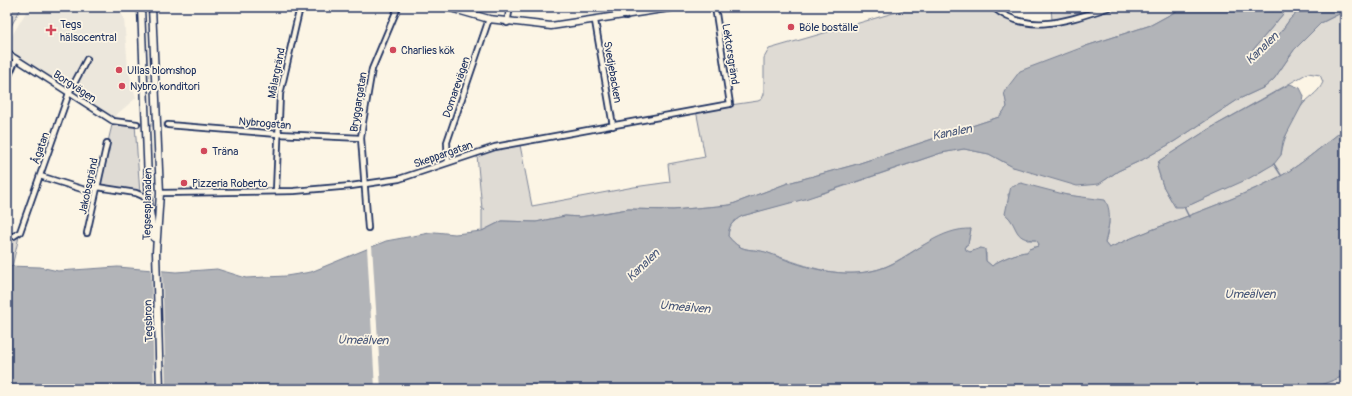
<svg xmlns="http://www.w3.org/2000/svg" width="1352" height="396" font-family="Pangolin,sans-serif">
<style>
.built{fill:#ece7dc}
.green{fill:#dfdbd4;stroke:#7d8599;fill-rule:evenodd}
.water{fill:#b2b4b8;stroke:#767f94}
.pier{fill:#fcf5e5}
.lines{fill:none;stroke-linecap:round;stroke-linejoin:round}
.stream{stroke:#767f94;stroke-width:1.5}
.street-tunnel{stroke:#cfcdca;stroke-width:4.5;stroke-dasharray:4.5 2;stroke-linecap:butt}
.street-casing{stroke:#1b2f5e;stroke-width:8}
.secondary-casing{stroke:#1b2f5e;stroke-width:9}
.street{stroke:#fcf5e5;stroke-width:4.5}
.secondary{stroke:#fcf5e5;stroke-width:6}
.poi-dot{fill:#d1495b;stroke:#fcf5e5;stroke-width:1.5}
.labels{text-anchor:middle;stroke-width:3.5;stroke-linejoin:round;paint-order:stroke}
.poi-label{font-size:11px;fill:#1b2f5e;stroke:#fcf5e5;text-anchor:start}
.street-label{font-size:11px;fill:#1b2f5e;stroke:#fcf5e5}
.water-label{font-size:12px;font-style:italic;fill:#485779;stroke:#fcf5e5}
</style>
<rect width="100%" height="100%" fill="#fcf5e5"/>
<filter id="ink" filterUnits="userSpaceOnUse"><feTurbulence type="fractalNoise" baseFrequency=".025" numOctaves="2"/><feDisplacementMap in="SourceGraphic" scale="8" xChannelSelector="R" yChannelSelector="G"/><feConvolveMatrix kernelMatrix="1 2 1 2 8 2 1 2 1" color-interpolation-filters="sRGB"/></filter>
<g filter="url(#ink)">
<path class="built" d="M 29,7 L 119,7 L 124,19 L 128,68 L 136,98 L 116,115 L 113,121 L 7,53 L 7,44 Z"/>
<g class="green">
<path d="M 7,7 L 21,8 L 10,28 L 7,26 Z"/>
<path d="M 914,7 L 997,7 C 1014,17 1033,23 1052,20 L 1051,7 L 1184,7 L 1151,25 L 1086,46 L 1005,92 L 1007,107 L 999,117 L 854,165 L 788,183 L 730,205 L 673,210 L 628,209 L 580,217 L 565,216 L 536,222 L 502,221 L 482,231 L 482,210 L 485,209 L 482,209 L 477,155 L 498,149 L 520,145 L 532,206 L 634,187 L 670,182 L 668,164 L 705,157 L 696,110 L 758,101 L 762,99 L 764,94 L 764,58 L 769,49 Z"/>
<path d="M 1276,7 L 1303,7 L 1290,19 L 1271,46 L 1253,60 L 1249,60 L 1248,56 L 1283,14 L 1284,9 L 1272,11 L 1272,9 Z"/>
<path d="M 1345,11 L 1345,129 C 1324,144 1304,163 1281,176 C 1226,205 1165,222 1109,248 L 1105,243 L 1109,223 L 1105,201 L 1067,195 L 1008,194 L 1009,202 L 1006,214 L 1027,240 L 1036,240 L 1039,243 L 1038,246 L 1029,249 L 1028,252 C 1019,252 998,260 992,266 L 986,261 L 986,253 L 981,248 L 970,252 L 966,251 L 965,246 L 968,244 L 971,229 C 958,233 943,236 930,242 C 910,251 894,267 871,271 C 835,279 801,264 768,253 C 750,247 742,254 728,236 C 729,225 732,222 742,216 L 830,191 L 941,153 L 964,149 L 989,154 L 1013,167 L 1105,180 L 1118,171 L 1142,160 L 1175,141 L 1239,99 L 1265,87 L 1274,79 L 1294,50 L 1321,23 ZM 1308,73 L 1320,75 L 1323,82 C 1319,92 1312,95 1304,103 C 1293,114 1283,140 1281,155 L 1262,171 L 1192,204 L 1184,207 L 1173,203 L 1163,186 L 1157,167 L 1159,161 L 1209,129 Z"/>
<path d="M 113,121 L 135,124 L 140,194 L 97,187 Z"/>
<path d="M 20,232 L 12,267 L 7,266 L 7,236 Z"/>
<path d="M 1345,374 L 1345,389 L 1310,389 L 1339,378 Z"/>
</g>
<g class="water">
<path d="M 1184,7 L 1276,7 L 1272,9 L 1272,11 L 1284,9 L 1283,14 L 1248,56 L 1249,60 L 1253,60 L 1271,46 L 1290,19 L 1303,7 L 1345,7 L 1345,11 L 1321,23 L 1294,50 L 1274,79 L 1265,87 L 1239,99 L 1175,141 L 1142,160 L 1118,171 L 1099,184 L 1077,186 L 1060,181 L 1013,167 L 989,154 L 964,149 L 941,153 L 805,199 L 742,216 C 732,222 729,225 728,236 C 744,256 752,246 771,254 C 807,269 854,283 892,264 C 917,251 942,228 971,229 L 968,244 L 965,246 L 966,250 L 970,252 L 981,248 L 985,249 L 986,261 L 992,266 C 998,260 1019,252 1027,252 L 1029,249 L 1038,246 L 1039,244 L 1036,240 C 1012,240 1019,225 1005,214 L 1011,186 L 1021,183 L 1067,195 L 1105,200 C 1113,212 1108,230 1105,243 L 1109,248 C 1165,222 1226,205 1281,176 C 1304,163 1324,144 1345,129 L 1345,374 L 1339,378 L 1310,389 L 7,389 L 7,266 L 40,267 L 58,271 L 118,267 L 176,272 L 217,269 L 246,278 L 286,276 L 311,272 L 386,241 L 435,232 L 455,234 L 482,231 L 502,221 L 536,222 L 565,216 L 580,217 L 628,209 L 673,210 L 730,205 L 788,183 L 854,165 L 999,117 L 1007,107 L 1004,92 L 1020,71 L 1086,46 L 1151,25 Z"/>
<path d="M 1290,84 L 1300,88 L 1304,96 L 1303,103 L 1283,141 L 1281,155 L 1274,164 L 1248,179 L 1192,204 L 1184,207 L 1175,207 L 1163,186 L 1157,167 L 1159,161 L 1209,129 Z"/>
</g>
<g class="pier">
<path d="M 372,245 L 381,389 L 375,389 L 367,247 Z"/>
<path d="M 151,267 L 162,268 L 166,389 L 154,389 Z"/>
</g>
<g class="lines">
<g class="stream">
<path d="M 1274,164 L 1281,175"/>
<path d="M 1184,207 L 1189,217"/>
</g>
<path class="street-tunnel" d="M 137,124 L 168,125"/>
<defs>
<g id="street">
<path d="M 625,7 L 626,16"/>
<path d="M 993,7 C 1028,37 1072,19 1110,7"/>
<path d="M 595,21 L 613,126"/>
<path d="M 507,23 L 510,7"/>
<path d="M 7,53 L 113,121 L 137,124"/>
<path d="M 7,80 L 16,59"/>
<path d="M 168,125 L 278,134 L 361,138"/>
<path d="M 448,162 L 447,142 L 489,19"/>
<path d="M 40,176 L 85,190 L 97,187 L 136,193 L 143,196 L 149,204"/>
<path d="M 276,191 L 280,94 L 300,7"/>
<path d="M 160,193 L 294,191 L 351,186 L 399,179 L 495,147 L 730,104 L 715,7"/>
<path d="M 368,228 L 361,138 L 363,122 L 372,69 L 398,7"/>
<path d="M 87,233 L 107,143"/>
<path d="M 7,236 L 14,236 L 20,232 L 69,93 L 87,59"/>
</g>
<g id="secondary">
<path d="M 141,7 L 149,205 L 154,238"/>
<path d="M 152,7 L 160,193 L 156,252 L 160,389"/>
<path d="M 447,7 L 489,19 L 551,26 L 676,7"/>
</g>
</defs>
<use href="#street" class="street-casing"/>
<use href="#secondary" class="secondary-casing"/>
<use href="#street" class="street"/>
<use href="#secondary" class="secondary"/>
</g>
</g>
<g class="poi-dot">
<circle cx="791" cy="27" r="4"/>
<path d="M49 24h4v4h4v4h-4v4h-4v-4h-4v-4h4z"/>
<circle cx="393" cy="50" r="4"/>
<circle cx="119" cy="70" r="4"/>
<circle cx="122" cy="86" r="4"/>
<circle cx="204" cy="151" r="4"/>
<circle cx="184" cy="183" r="4"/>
</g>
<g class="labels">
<g class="poi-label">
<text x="60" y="28">Tegs<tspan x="60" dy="13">hälsocentral</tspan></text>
<text x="799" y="31">Böle boställe</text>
<text x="401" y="54">Charlies kök</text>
<text x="127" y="74">Ullas blomshop</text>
<text x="130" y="90">Nybro konditori</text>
<text x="212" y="155">Träna</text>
<text x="192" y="187">Pizzeria Roberto</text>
</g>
<g class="street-label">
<text transform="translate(731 54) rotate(81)" y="4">Lektorsgränd</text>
<text transform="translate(613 72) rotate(80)" y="4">Svedjebacken</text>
<text transform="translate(276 73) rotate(-79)" y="4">Målargränd</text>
<text transform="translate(75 86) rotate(33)" y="4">Borgvägen</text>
<text transform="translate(456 87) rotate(-71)" y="4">Domarevägen</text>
<text transform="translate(358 102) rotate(-81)" y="4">Bryggargatan</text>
<text transform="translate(265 123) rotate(5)" y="4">Nybrogatan</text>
<text transform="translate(40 148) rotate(-71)" y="4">Ågatan</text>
<text transform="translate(443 154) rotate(-19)" y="4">Skeppargatan</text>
<text transform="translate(88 186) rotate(-78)" y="4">Jakobsgränd</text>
<text transform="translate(147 204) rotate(-89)" y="4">Tegsesplanaden</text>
<text transform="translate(148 321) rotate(-92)" y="4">Tegsbron</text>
</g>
<g class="water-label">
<text transform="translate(1262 48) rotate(-44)" y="4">Kanalen</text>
<text transform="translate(952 132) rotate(-11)" y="4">Kanalen</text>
<text transform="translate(643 265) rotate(-44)" y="4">Kanalen</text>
<text x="1250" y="298">Umeälven</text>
<text transform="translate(685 307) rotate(5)" y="4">Umeälven</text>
<text transform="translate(363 340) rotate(1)" y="4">Umeälven</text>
</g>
</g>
<rect width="1352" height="396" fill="none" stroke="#fcf5e5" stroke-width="24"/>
<rect x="12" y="12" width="1328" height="372" fill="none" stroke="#1b2f5e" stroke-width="1.5" filter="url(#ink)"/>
</svg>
